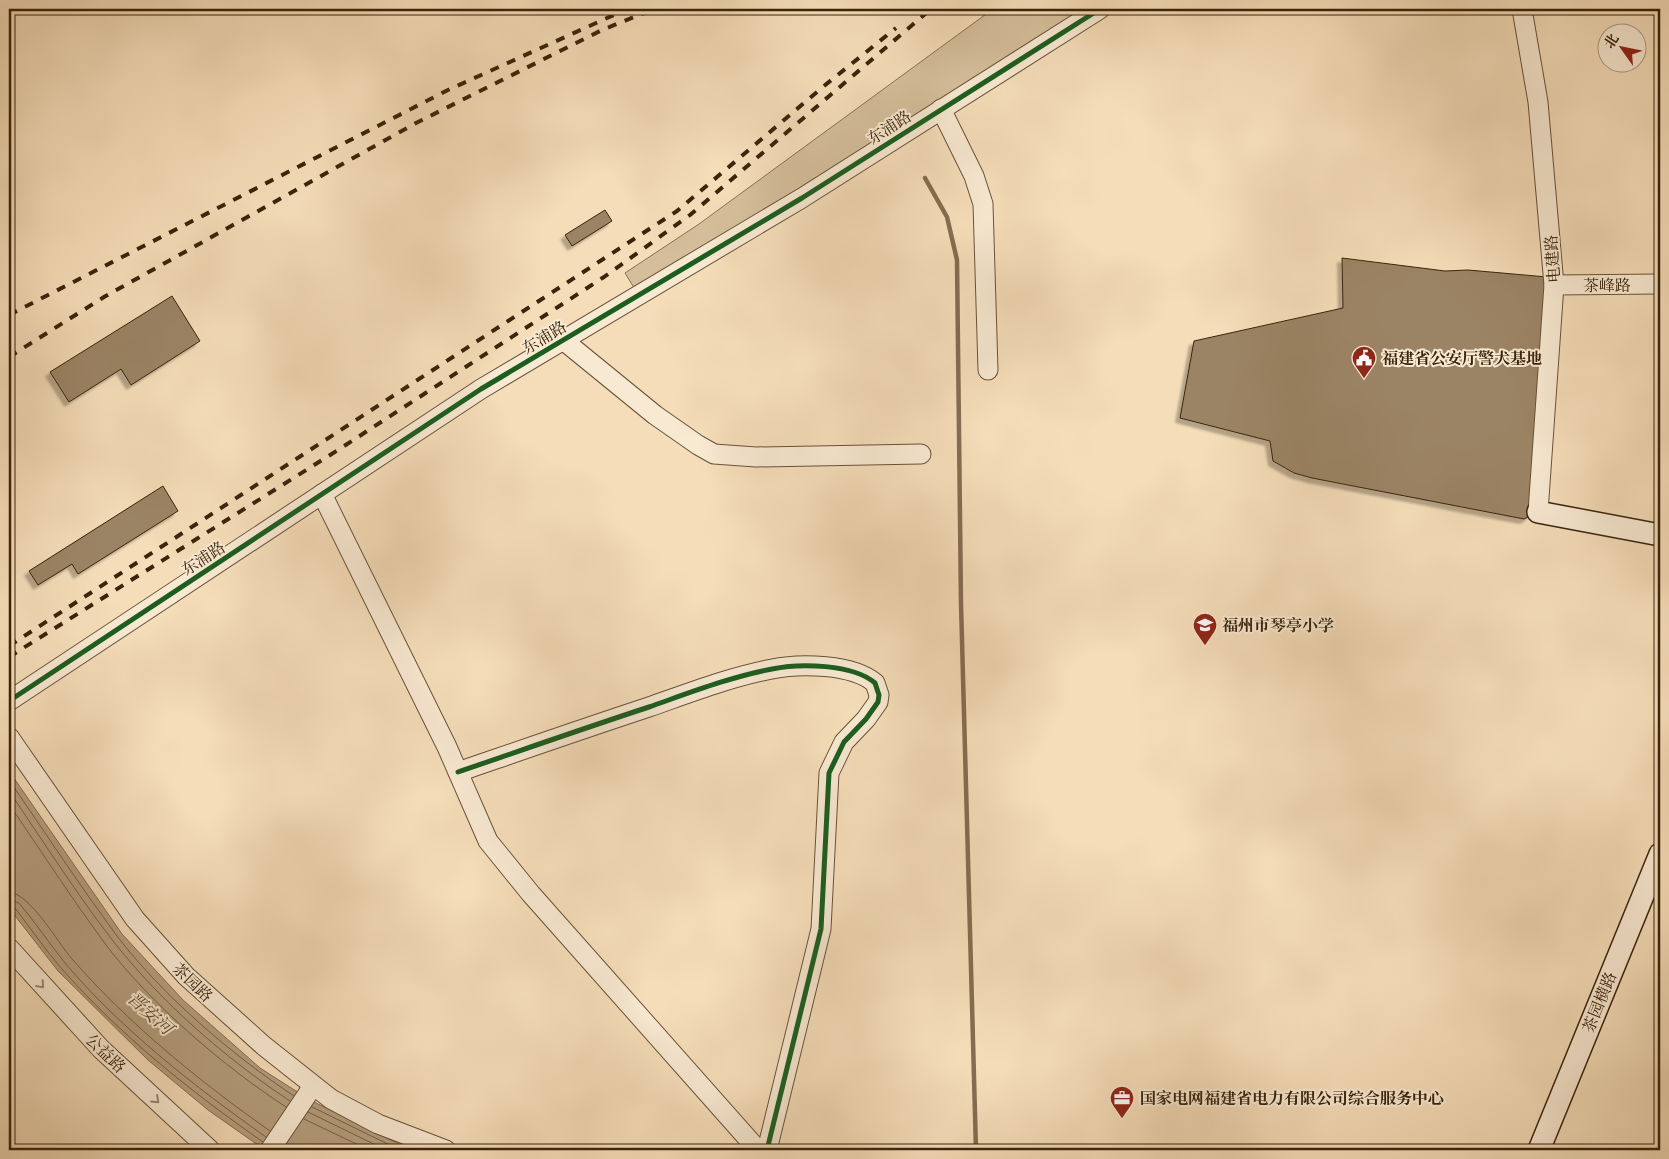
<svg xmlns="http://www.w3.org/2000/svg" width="1669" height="1159" font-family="'IM FELL Double Pica','Noto Serif SC',serif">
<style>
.green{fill:#d5be9b;stroke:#887153}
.water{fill:#b59e7e;stroke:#846d50}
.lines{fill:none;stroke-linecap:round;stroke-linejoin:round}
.shore{stroke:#786144;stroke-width:1}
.stream{stroke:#846d50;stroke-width:4.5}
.building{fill:#9b8465;stroke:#3a240b;filter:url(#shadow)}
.tertiary-casing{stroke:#695236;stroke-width:21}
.secondary-casing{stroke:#3a240b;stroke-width:24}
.tertiary{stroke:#f8e9d2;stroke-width:19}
.secondary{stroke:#f8e9d2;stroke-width:21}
.rail{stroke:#3a240b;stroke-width:4;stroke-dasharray:9 9;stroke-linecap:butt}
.cycleway-casing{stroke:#f8e9d2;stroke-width:8}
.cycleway{stroke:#1b5e20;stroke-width:5}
.oneway{stroke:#99866e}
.labels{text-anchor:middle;stroke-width:4;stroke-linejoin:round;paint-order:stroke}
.street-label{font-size:16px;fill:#3a240b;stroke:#f8e9d2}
.poi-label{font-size:16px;font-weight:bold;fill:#3a240b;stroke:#f8e9d2;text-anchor:start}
.water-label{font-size:18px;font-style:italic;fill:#5f492e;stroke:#f8e9d2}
</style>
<defs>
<filter id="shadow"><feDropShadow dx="-4.5" dy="4.5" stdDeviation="1" flood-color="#0004"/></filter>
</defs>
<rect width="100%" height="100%" fill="#f5ddb9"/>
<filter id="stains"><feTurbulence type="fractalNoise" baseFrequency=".004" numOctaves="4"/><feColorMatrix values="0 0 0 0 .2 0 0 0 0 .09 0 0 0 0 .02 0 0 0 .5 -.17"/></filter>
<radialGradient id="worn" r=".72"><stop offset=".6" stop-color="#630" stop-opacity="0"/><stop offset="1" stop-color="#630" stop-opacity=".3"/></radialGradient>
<path class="green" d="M 993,9 L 1083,9 L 636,291 L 625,273 L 699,224 Z"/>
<path class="water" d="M 9,771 L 122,934 L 183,1000 L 260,1068 L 310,1100 L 411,1150 L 265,1150 L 208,1110 L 148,1060 L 58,971 L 9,908 Z"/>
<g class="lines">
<g class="shore">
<path d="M 9,780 C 45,832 79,885 117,936 C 162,995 232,1055 294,1096"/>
<path d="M 9,791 C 43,841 76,893 113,941 C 162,1003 225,1058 290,1101"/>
<path d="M 9,804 C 41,851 72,899 106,945 C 152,1005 223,1066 286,1107"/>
<path d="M 9,892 C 30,893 58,943 72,959 C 130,1025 199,1081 270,1131"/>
<path d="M 9,899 L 19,903 C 35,922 49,943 65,963 C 121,1029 195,1087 266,1137"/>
<path d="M 9,906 L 15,908 C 30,928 45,949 61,968 C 120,1035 190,1091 263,1142"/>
<path d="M 312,1107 L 400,1150"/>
<path d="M 308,1112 L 386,1150"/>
<path d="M 304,1119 L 369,1150"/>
</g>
<path class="stream" d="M 925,178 L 947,217 L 957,260 L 961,604 L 976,1150"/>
</g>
<g class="building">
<path d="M 605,210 L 612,221 L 572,246 L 565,235 Z"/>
<path d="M 1342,258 L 1445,271 L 1468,270 L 1547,277 L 1531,514 L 1528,517 L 1524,519 L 1312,478 L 1294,473 L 1273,461 L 1270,441 L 1180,418 L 1194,341 L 1343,308 Z"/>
<path d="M 172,296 L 200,341 L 131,385 L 121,369 L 69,402 L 50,372 Z"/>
<path d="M 163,486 L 178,511 L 78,574 L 72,564 L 38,585 L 29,571 Z"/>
</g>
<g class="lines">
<defs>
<g id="tertiary">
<path d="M 1522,9 L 1538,102 L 1554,285 L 1538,512"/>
<path d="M 941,109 L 974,176 L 983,204 L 988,370"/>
<path d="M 1554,285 L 1660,284"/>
<path d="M 563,340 L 655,415 L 698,445 L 714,454 L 756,457 L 921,454"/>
<path d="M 322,494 L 447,747 L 488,841 L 531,894 L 758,1150"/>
<path d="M 9,701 L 481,389 L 802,198 L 1100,9"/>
<path d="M 9,737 L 135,919 L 186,976 L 264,1046 L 331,1099 L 378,1124 L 446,1150"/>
<path d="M 458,772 C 522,750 585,728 649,707 C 689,693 730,677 772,669 C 800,663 853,664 875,683 L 879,695 L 878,702 L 866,719 L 844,742 L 829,773 L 821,929 L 767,1150"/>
<path d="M 9,948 L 101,1049 L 210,1150"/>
<path d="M 270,1150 L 313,1086"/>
</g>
<g id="secondary">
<path d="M 1538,512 L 1660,535"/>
<path d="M 1539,1150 L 1660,854"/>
</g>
</defs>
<use href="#tertiary" class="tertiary-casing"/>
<use href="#secondary" class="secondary-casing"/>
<use href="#tertiary" class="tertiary"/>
<use href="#secondary" class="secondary"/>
<g class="rail">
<path d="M 9,315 L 448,90 L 627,9"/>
<path d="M 9,357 L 104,297 L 416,123 L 602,30 L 654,9"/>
<path d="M 9,646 L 677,211 L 824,86 L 896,28"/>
<path d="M 9,657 L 338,450 L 604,277 L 690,215 L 931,9"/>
</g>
<defs>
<g id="cycleway">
<path d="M 9,701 L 481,389 L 802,198 L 1100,9"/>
<path d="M 458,772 C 522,750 585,728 649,707 C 689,693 730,677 772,669 C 800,663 853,664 875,683 L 879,695 L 878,702 L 866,719 L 844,742 L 829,773 L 821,929 L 767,1150"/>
</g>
</defs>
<use href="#cycleway" class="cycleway-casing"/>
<use href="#cycleway" class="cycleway"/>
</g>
<defs><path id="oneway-chevron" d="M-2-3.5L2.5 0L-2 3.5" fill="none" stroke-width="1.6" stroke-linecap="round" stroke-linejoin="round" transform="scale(1.25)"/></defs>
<g class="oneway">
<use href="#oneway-chevron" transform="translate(41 985) rotate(49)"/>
<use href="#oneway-chevron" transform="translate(156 1100) rotate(43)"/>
</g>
<defs>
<symbol id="civic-pin" viewBox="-11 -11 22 30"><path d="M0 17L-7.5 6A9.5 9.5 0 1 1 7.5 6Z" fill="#8f2418" stroke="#f8e9d2"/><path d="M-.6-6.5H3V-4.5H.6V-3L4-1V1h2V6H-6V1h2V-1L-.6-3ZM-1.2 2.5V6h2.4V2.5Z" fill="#fff"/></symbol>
<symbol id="school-pin" viewBox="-11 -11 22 30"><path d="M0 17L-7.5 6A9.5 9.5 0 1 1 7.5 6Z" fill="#8f2418" stroke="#f8e9d2"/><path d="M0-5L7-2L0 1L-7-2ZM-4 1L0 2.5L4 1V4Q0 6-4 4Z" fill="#fff"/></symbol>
<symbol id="office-pin" viewBox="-11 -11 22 30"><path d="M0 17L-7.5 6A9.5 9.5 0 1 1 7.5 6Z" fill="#8f2418" stroke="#f8e9d2"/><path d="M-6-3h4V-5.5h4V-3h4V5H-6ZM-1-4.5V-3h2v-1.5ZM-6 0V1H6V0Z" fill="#fff"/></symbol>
</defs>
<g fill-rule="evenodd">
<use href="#civic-pin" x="1350" y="344" width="28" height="38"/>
<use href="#school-pin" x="1191" y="611" width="28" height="38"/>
<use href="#office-pin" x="1108" y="1084" width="28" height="38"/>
</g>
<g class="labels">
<g class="street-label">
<text transform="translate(889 127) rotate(-33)" y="6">东浦路</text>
<text transform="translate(1552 259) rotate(-94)" y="6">电建路</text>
<text x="1607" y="291">茶峰路</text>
<text transform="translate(544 337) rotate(-31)" y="6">东浦路</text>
<text transform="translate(203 558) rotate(-33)" y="6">东浦路</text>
<text transform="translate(193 982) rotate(44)" y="6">茶园路</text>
<text transform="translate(1599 1002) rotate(-68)" y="6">茶园横路</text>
<text transform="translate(106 1053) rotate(44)" y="6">公益路</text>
</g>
<g class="poi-label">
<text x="1382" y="364">福建省公安厅警犬基地</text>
<text x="1222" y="631">福州市琴亭小学</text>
<text x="1140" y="1104">国家电网福建省电力有限公司综合服务中心</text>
</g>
<g class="water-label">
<text transform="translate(150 1013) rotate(42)" y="6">晋安河</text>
</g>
</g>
<rect width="1669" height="1159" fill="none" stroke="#f5ddb9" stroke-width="30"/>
<rect x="10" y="10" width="1649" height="1139" fill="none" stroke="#3a240b" stroke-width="2.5"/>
<rect x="15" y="15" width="1639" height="1129" fill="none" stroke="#3a240b"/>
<g transform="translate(1622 48) rotate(303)"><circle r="24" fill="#f8e9d2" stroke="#ac9a82"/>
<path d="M0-4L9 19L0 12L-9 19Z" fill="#8f2418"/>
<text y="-8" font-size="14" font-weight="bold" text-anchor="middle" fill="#3a240b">北</text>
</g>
<rect width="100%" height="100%" filter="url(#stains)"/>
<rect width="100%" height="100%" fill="url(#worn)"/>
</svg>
